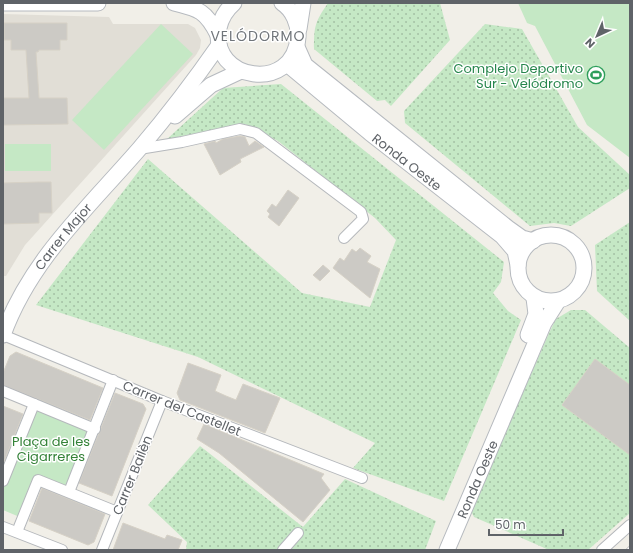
<svg xmlns="http://www.w3.org/2000/svg" width="633" height="553" font-family="Poppins,sans-serif">
<style>
.education{fill:#e1ded6}
.grass{fill:url(#grass-dots)}
.park{fill:#c5e8c5}
.building{fill:#cccac5;stroke:#d6d1c6}
.lines{fill:none;stroke-linecap:round;stroke-linejoin:round}
.street-casing{stroke:#b5b8bc;stroke-width:12}
.secondary-casing{stroke:#b6babf;stroke-width:17}
.street{stroke:#fff;stroke-width:10}
.secondary{stroke:#fff;stroke-width:15}
.rail-casing{stroke:#b6b7b8;stroke-width:4.5}
.rail{stroke:#fff;stroke-width:3;stroke-dasharray:9;stroke-linecap:butt}
.labels{text-anchor:middle;stroke-width:3;stroke-linejoin:round;paint-order:stroke}
.leisure-label{font-size:13px;fill:#27864d;stroke:#fff;text-anchor:end}
.street-label{font-size:13px;fill:#5f6368;stroke:#fff}
.park-label{font-size:13px;fill:#348238;stroke:#fff}
.neighbourhood-label{font-size:14px;letter-spacing:1px;fill:#70757a;stroke:#fff}
</style>
<defs>
<pattern id="grass-dots" width="8" height="8" patternUnits="userSpaceOnUse"><rect width="8" height="8" fill="#c5e8c5"/><path d="M2 2h.1M6 6h.1" fill="none" stroke="#a3c0a4" stroke-width="1.8" stroke-linecap="round"/></pattern>
</defs>
<rect width="100%" height="100%" fill="#f1efe8"/>
<path class="education" d="M 3,14 L 109,17 L 113,24 L 188,24 L 195,28 L 201,40 L 200,48 L 196,55 L 25,245 L 6,276 L 3,276 Z"/>
<g class="grass">
<path d="M 328,3 L 440,3 L 450,40 L 391,106 L 385,100 L 377,101 L 314,49 C 314,26 315,22 328,3 Z"/>
<path d="M 485,24 L 522,29 L 578,127 L 630,175 L 630,188 L 571,226 L 554,223 L 530,226 L 405,123 L 404,111 Z"/>
<path d="M 281,84 L 504,262 L 501,282 L 493,293 L 508,311 L 521,320 L 444,501 L 353,468 L 375,443 L 198,357 L 36,305 L 148,159 L 302,293 L 370,307 L 396,240 L 375,218 L 278,141 L 245,124 L 167,139 L 223,88 Z"/>
<path d="M 630,222 L 630,321 L 597,291 L 595,245 Z"/>
<path d="M 571,310 L 585,310 L 630,348 L 630,513 L 588,550 L 549,550 L 474,517 L 471,511 L 549,333 L 556,319 Z"/>
<path d="M 200,446 L 303,527 L 345,479 L 436,521 L 425,550 L 186,550 L 187,542 L 148,505 Z"/>
</g>
<g class="park">
<path d="M 518,3 L 630,3 L 630,158 L 587,125 L 535,26 L 527,23 Z"/>
<path d="M 161,24 L 193,54 L 104,150 L 72,120 Z"/>
<rect x="5" y="144" width="46" height="27"/>
<path d="M 35,407 L 91,430 L 67,488 L 39,478 L 22,518 L 3,510 L 3,487 Z"/>
</g>
<g class="building">
<path d="M 4,23 L 67,23 L 67,40 L 60,40 L 60,50 L 39,50 L 38,52 L 36,52 L 39,98 L 67,98 L 68,124 L 3,125 L 3,98 L 29,98 L 26,50 L 11,50 L 11,40 L 4,40 Z"/>
<path d="M 240,136 L 245,137 L 249,146 L 255,141 L 264,147 L 240,159 L 241,162 L 220,175 L 204,144 L 215,141 L 216,143 L 223,139 Z"/>
<path d="M 39,182 L 51,182 L 52,213 L 39,213 L 39,223 L 3,224 L 3,183 Z"/>
<path d="M 288,190 L 299,198 L 279,226 L 268,217 L 270,214 L 267,211 L 272,204 L 276,207 Z"/>
<path d="M 360,248 L 371,256 L 367,262 L 380,269 L 370,298 L 333,268 L 340,258 L 344,261 L 352,249 L 356,252 Z"/>
<path d="M 323,265 L 330,271 L 320,281 L 313,275 Z"/>
<path d="M 16,352 L 103,388 L 90,420 L 3,385 L 3,373 L 10,356 Z"/>
<path d="M 595,359 L 630,385 L 630,455 L 562,405 Z"/>
<path d="M 188,363 L 221,375 L 215,391 L 226,396 L 236,400 L 243,384 L 280,398 L 265,433 L 180,400 L 177,393 Z"/>
<path d="M 115,393 L 143,404 L 146,409 L 112,496 L 79,483 Z"/>
<path d="M 3,406 L 23,414 L 3,464 Z"/>
<path d="M 204,424 L 324,474 L 321,478 L 330,490 L 303,522 L 219,453 L 197,439 Z"/>
<path d="M 42,488 L 105,514 L 94,542 L 88,545 L 29,521 Z"/>
<path d="M 123,523 L 165,539 L 167,535 L 182,540 L 178,550 L 113,550 Z"/>
</g>
<g class="lines">
<defs>
<g id="street">
<path d="M 139,149 L 182,142 L 240,129 L 256,133 L 361,212 L 363,219 L 344,238"/>
<path d="M 3,335 L 162,401 L 362,478"/>
<path d="M 3,391 L 95,429"/>
<path d="M 3,481 L 34,404"/>
<path d="M 69,492 L 113,380"/>
<path d="M 3,527 L 62,550"/>
<path d="M 17,532 L 38,480 L 117,512"/>
<path d="M 102,550 L 162,401"/>
<path d="M 283,550 L 298,533"/>
<path d="M 602,550 L 630,525"/>
</g>
<g id="secondary">
<path d="M 3,3 L 98,3"/>
<path d="M 174,3 C 199,9 206,11 218,35"/>
<path d="M 234,3 C 226,10 221,18 219,28 C 209,81 294,94 298,37 C 299,25 293,10 282,3"/>
<path d="M 299,29 L 303,3"/>
<path d="M 297,47 L 305,65 L 508,228 L 522,238 L 533,241"/>
<path id="s1" d="M 287,64 L 370,133 L 502,236 L 515,251 L 518,265"/>
<path d="M 175,116 L 211,85 L 241,71"/>
<circle cx="551" cy="268" r="33"/>
<path id="s2" d="M 3,335 C 30,260 89,207 140,148 C 168,115 194,81 219,45"/>
<path d="M 528,335 L 536,314 L 534,298"/>
<path id="s3" d="M 447,550 L 544,323 L 558,301"/>
</g>
</defs>
<use href="#street" class="street-casing"/>
<use href="#secondary" class="secondary-casing"/>
<use href="#street" class="street"/>
<use href="#secondary" class="secondary"/>
<defs>
<path id="rail" d="M 628,550 L 630,548"/>
</defs>
<use href="#rail" class="rail-casing"/>
<use href="#rail" class="rail"/>
</g>
<defs>
<symbol id="stadium-ring" viewBox="-11 -11 22 22"><circle r="9.5" fill="#fff" stroke="#2e9e5b" stroke-width="1.5"/><path d="M0-5a6.5 5 0 1 0 0 10a6.5 5 0 1 0 0-10ZM-3.5-1.8h7v3.6h-7Z" fill="#2e9e5b"/></symbol>
</defs>
<g fill-rule="evenodd">
<use href="#stadium-ring" x="586" y="65" width="20" height="20"/>
</g>
<g class="labels">
<g class="leisure-label">
<text x="583" y="73">Complejo Deportivo<tspan x="583" dy="15">Sur - Velódromo</tspan></text>
</g>
<g class="street-label">
<text dy="5" stroke="none"><textPath href="#s1" startOffset="155">Ronda Oeste</textPath></text>
<text dy="5" stroke="none"><textPath href="#s2" startOffset="116">Carrer Major</textPath></text>
<text transform="translate(182 408) rotate(22)" y="5">Carrer del Castellet</text>
<text transform="translate(132 475) rotate(-68)" y="5">Carrer Bailèn</text>
<text dy="5" stroke="none"><textPath href="#s3" startOffset="77">Ronda Oeste</textPath></text>
</g>
<g class="park-label">
<text x="51" y="446">Plaça de les<tspan x="51" dy="15">Cigarreres</tspan></text>
</g>
<g class="neighbourhood-label">
<text x="258" y="41">VELÓDORMO</text>
</g>
</g>
<rect width="633" height="553" fill="none" stroke="#5f6368" stroke-width="8"/>
<g transform="translate(597 36) rotate(224)" stroke="#ffffff" stroke-width="3" paint-order="stroke">
<path d="M0-3L7 15L0 10L-7 15Z" fill="#5f6368"/>
<text y="-6" font-size="11" font-weight="bold" text-anchor="middle" fill="#5f6368">N</text>
</g>
<path d="M489 529v6h74v-6" fill="none" stroke="#5f6368" stroke-width="2"/>
<text x="495" y="529" font-size="12" fill="#5f6368" stroke="#ffffff" stroke-width="3" paint-order="stroke">50 m</text>
</svg>
